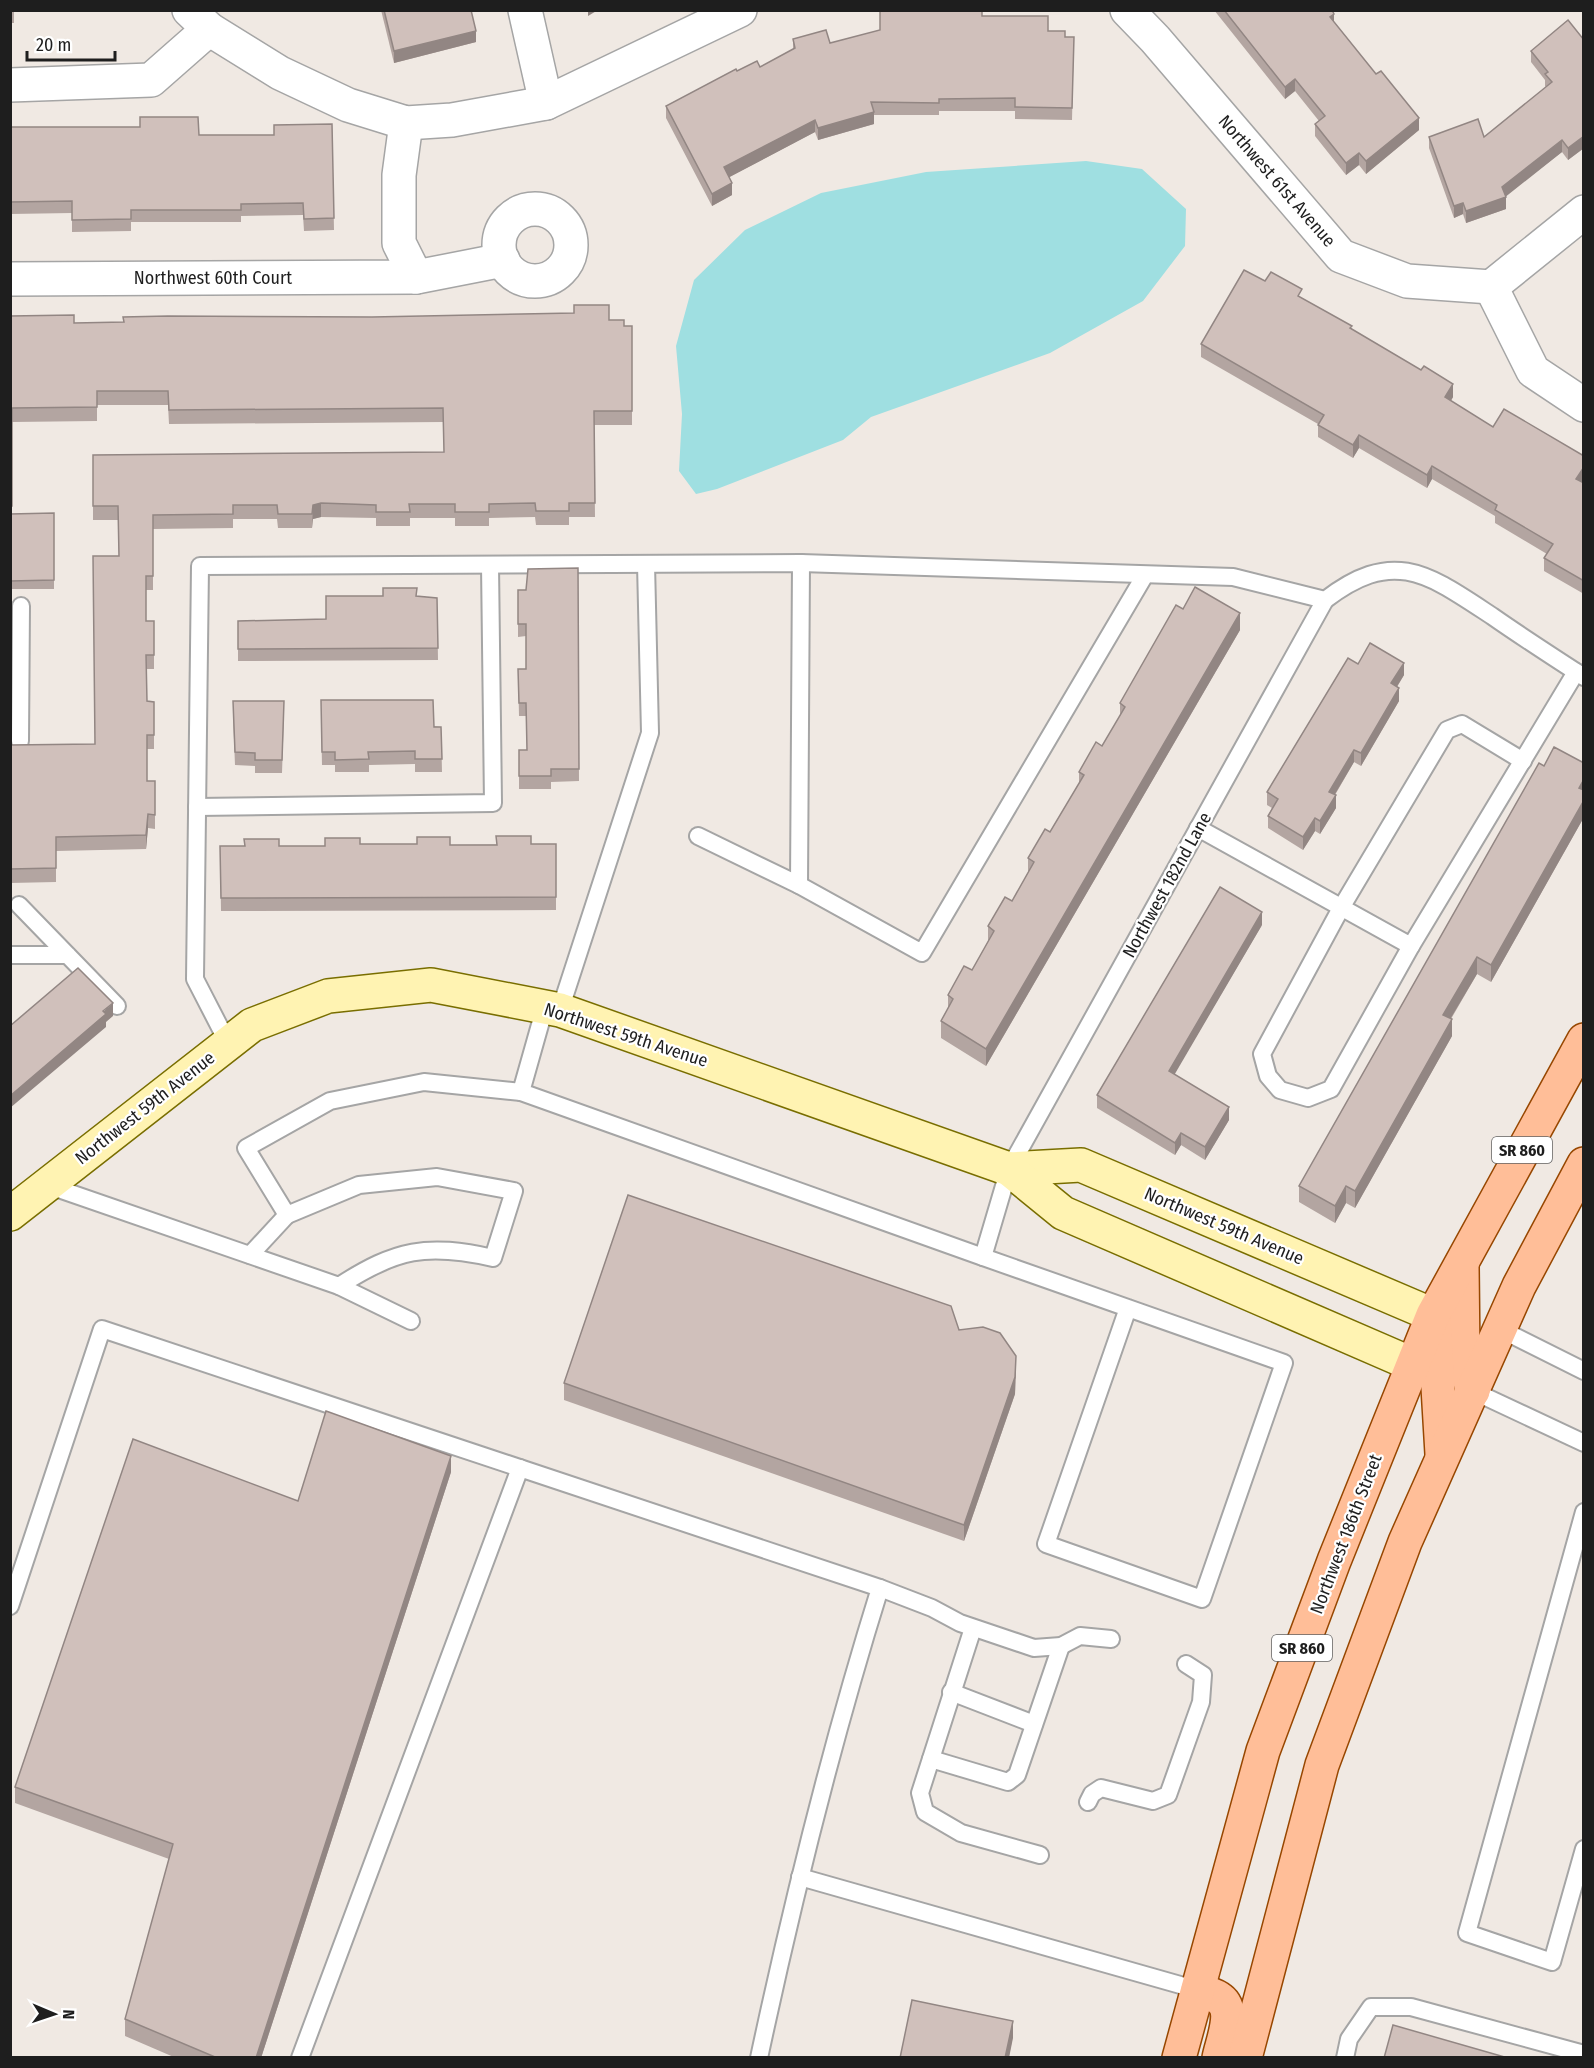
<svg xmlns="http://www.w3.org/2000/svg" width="1594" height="2068" font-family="'Fira Sans Condensed',sans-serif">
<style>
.water{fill:#9fdfe1}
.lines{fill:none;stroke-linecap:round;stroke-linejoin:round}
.lane-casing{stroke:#a5a5a5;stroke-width:20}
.street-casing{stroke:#a5a5a5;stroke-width:36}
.secondary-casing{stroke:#796e00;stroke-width:36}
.primary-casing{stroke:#974700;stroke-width:36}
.lane{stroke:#fff;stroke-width:16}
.street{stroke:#fff;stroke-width:33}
.secondary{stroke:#fff3b2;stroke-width:33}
.primary{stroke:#ffbe98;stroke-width:33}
.wall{fill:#b3a5a1}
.shaded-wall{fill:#928683}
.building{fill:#d0c0bb;stroke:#928683;stroke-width:1.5}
.labels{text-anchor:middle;stroke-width:4.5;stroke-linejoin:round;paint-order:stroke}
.shield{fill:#fff;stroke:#626262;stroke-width:1.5}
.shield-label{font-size:16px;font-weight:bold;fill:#1e1e1e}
.street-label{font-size:18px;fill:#1e1e1e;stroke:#fff}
</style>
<rect width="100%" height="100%" fill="#f0e9e3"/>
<path class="water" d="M 1086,161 L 1142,169 L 1186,209 L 1185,246 L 1143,301 L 1050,353 L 871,417 L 843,440 L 717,489 L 696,494 L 679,471 L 682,414 L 676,346 L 694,280 L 745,230 L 821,193 L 926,172 Z"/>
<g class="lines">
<defs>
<g id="lane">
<path d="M 801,563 L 799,885 L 922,953 L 1145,575"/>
<path d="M 20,741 L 21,606"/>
<path d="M 197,807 L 493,803 L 490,565"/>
<path d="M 1198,828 L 1411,946 L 1576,672"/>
<path d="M 698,836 L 799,885"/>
<path d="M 19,905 L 117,1006"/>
<path d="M 1411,946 L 1331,1089 L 1308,1098 L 1280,1090 L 1268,1076 L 1262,1054 L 1341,908 L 1447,730 L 1462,724 L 1523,761"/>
<path d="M 10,955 L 67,955"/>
<path d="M 545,1007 L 521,1092 L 983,1257"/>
<path d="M 560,1010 L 650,733 L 646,564"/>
<path d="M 228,1043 L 195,979 L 200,566 L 801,563 L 1233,577 L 1325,600 C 1394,547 1428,574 1492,616 C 1522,637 1553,657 1584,677"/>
<path d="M 47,1185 L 339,1286 C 396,1249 427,1243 493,1258 L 514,1191 L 437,1177 L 359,1185 L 287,1215 L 246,1148 L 330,1101 L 424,1082 L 521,1092"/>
<path d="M 250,1255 L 287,1215"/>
<path d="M 339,1286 L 411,1321"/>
<path d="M 1128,1308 L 1046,1544 L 1202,1599 L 1284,1363 L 983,1257 L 1009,1169 L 1325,600"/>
<path d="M 1500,1329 L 1584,1371"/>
<path d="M 1473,1391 L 1584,1443"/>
<path d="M 1584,1512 L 1467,1933 L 1552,1962 L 1584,1849"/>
<path d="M 880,1588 L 932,1608 L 960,1623 L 1034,1648 L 1061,1646 L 1080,1636 L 1111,1639"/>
<path d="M 10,1606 L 102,1329 L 880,1588 C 832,1742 793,1899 759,2058"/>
<path d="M 973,1628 L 920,1793 L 925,1812 L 961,1833 L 1040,1855"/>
<path d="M 951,1692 L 1034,1724"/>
<path d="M 931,1759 L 1008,1782 L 1017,1775 L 1061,1646"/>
<path d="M 1088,1802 L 1092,1794 L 1101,1788 L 1153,1801 L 1168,1795 L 1201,1702 L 1203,1675 L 1186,1664"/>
<path d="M 800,1877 L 1198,1990"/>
<path d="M 300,2058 L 520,1468"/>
<path d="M 1345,2058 L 1349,2039 L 1371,2007 L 1411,2007 L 1584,2054"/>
</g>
<g id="street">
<path d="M 189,10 L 209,29 L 280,73 L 348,105 L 406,123 L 452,120 L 546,103 L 740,10"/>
<path d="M 525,10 L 546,103"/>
<path d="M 1127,10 L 1155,39 L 1341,256 L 1407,281 L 1491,287"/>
<path d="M 10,85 L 151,80 L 209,29"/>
<path d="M 406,123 L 399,175 L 399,243 L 416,277"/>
<circle cx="535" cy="245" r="36"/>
<path d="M 10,279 L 416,277 L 503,260"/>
<path d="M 1491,287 L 1533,371 L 1584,405"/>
<path d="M 1491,287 L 1584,212"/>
</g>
<g id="secondary">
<path d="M 1009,1169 L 1081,1165 L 1433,1315"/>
<path d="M 10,1214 L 252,1025 L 328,996 L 431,985 L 560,1010 L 1009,1169 L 1063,1213 L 1414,1365"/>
</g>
<g id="primary">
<path d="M 1462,1266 L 1463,1359 L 1473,1391"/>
<path d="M 1434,1320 L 1442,1454"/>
<path d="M 1198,1990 C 1204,1993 1215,1994 1220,1999 C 1236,2011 1222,2042 1219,2058"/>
<path d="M 1179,2058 L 1263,1751 L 1334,1561 L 1433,1315 L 1584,1040"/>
<path d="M 1245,2058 L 1322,1765 L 1405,1542 L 1519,1286 L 1584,1164"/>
</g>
</defs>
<use href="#lane" class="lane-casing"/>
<use href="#street" class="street-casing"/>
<use href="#secondary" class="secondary-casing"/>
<use href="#primary" class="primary-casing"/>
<use href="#lane" class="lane"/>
<use href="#street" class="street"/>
<use href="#secondary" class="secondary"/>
<use href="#primary" class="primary"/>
</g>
<g class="wall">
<rect x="10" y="10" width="4" height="13"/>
<path d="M 381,10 L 471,10 L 476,42 L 394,63 Z"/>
<path d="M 1214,10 L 1332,10 L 1334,23 L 1419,130 L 1366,174 L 1359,165 L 1346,175 L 1315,136 L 1315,124 L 1319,121 L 1295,91 L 1285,99 Z"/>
<path d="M 982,16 L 1048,31 L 1065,37 L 1074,37 L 1072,120 L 1015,119 L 1015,111 L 939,111 L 939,115 L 874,115 L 874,124 L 818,140 L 815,132 L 729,177 L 732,195 L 712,206 L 666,118 L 666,106 L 737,71 L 760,67 L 793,50 L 793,39 L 830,43 Z"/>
<path d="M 1584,40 L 1584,148 L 1568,160 L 1562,152 L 1505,196 L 1506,209 L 1466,223 L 1463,214 L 1454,218 L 1429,148 L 1429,137 L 1484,137 L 1546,87 L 1545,86 L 1545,80 L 1531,62 L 1531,51 Z"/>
<path d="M 332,124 L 334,230 L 304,231 L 303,215 L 241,216 L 241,222 L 131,222 L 131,231 L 72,232 L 72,213 L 10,214 L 10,127 L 199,135 L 274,135 Z"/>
<path d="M 1265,281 L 1302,298 L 1352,329 L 1453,397 L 1451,401 L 1584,483 L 1584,594 L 1544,571 L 1544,558 L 1547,554 L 1495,523 L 1495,516 L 1432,479 L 1427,488 L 1359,448 L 1353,458 L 1318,437 L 1318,424 L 1201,357 L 1201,344 Z"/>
<path d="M 10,316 L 74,323 L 609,320 L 624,326 L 632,326 L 632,425 L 594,425 L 595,517 L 569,517 L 569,525 L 536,525 L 535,517 L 489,518 L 489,526 L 455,526 L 455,518 L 410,518 L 410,526 L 376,526 L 376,518 L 321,517 L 313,519 L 312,528 L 278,528 L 277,519 L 233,519 L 233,528 L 153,529 L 153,590 L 146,590 L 146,621 L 154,621 L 154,669 L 146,669 L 147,701 L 154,702 L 154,749 L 147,749 L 147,781 L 155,781 L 155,829 L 148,828 L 146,849 L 56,851 L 56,882 L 10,883 L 10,745 L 95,744 L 119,556 L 118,520 L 93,520 L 93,455 L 444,452 L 443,422 L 169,424 L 168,405 L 97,405 L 97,421 L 12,422 L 12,514 L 54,513 L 54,589 L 10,589 Z"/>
<path d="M 578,568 L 579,781 L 551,782 L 551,789 L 519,789 L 519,750 L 527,750 L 526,716 L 519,716 L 518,669 L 526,669 L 526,636 L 518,637 L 518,590 L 526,590 Z"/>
<path d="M 417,596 L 437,598 L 438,660 L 238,661 L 238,621 L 326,619 Z"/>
<path d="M 1183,609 L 1240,630 L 986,1066 L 941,1038 L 941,1021 L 948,1008 L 948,995 L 972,970 L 988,942 L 988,926 L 1012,901 L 1028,873 L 1028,858 L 1050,832 L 1079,784 L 1079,772 L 1102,746 L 1120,716 L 1120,703 Z"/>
<path d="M 1358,664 L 1404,675 L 1397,687 L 1399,701 L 1361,766 L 1354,762 L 1335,795 L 1336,808 L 1320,834 L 1315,831 L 1303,850 L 1268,828 L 1268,816 L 1272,808 L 1267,805 L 1267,792 Z"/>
<path d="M 321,713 L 441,727 L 442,772 L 415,772 L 415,764 L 369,765 L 369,772 L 335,772 L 335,765 L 322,765 Z"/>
<path d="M 233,714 L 284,714 L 282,773 L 255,773 L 255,766 L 235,765 Z"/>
<path d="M 1584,763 L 1584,817 L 1491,982 L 1477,974 L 1451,1019 L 1452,1036 L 1355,1208 L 1346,1203 L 1335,1223 L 1299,1202 L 1299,1186 L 1544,766 Z"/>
<path d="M 360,844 L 450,845 L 556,844 L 556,910 L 221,911 L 220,846 L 325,846 Z"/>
<path d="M 1262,925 L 1174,1074 L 1229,1120 L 1205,1160 L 1181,1145 L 1175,1155 L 1097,1108 L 1097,1095 Z"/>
<path d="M 959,1330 L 1016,1372 L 1015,1394 L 964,1541 L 564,1400 L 564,1383 Z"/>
<path d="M 451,1472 L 261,2058 L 176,2058 L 125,2036 L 125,2019 L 169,1859 L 15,1803 L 15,1787 L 298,1501 Z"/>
</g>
<g class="shaded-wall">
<path d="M 588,10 L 598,10 L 588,16 Z"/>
<path d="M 1334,14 L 1334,26 L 1330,17 Z"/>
<path d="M 476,31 L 476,42 L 394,63 L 394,51 Z"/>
<path d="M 1295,79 L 1295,91 L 1285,99 L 1285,87 Z"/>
<path d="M 874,112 L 874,124 L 818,140 L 818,128 Z"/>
<path d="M 1419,118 L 1419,130 L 1366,174 L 1366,161 Z"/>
<path d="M 815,120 L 815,132 L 724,180 L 724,167 Z"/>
<path d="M 1584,136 L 1584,148 L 1568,160 L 1568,148 Z"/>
<path d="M 1562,140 L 1562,152 L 1504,198 L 1506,197 L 1506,209 L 1466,223 L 1466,211 L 1502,187 Z"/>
<path d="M 1359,153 L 1359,165 L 1346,175 L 1346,163 Z"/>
<path d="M 732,183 L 732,195 L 712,206 L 712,194 Z"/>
<path d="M 1463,203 L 1463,214 L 1454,218 L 1454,206 Z"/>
<path d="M 1453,384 L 1453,397 L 1445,410 L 1445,397 Z"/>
<path d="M 1359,435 L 1359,448 L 1353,458 L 1353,445 Z"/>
<path d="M 1432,466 L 1432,479 L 1427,488 L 1427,475 Z"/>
<path d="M 1584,467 L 1584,480 L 1576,492 L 1576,479 Z"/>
<path d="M 321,503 L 321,517 L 313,519 L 312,528 L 313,505 Z"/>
<path d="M 1240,613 L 1240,630 L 986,1066 L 986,1049 Z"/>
<path d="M 1404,663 L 1404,675 L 1391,696 L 1391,683 Z"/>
<path d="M 1399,688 L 1399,701 L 1361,766 L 1361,753 Z"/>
<path d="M 1354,750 L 1354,762 L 1329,804 L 1329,792 Z"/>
<path d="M 1584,779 L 1584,796 L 1579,788 Z"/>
<path d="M 1336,795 L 1336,808 L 1320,834 L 1320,821 Z"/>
<path d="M 1584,800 L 1584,817 L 1491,982 L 1491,965 Z"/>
<path d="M 148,814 L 148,828 L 146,849 L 146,835 Z"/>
<path d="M 1315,818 L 1315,831 L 1303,850 L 1303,837 Z"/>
<path d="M 1262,912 L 1262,925 L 1169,1084 L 1169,1071 Z"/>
<path d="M 1477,957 L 1477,974 L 1443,1031 L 1443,1015 Z"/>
<path d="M 113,1003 L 113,1016 L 106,1022 L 106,1027 L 10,1108 L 10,1096 Z"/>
<path d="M 1452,1019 L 1452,1036 L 1355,1208 L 1355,1191 Z"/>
<path d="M 1229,1107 L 1229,1120 L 1205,1160 L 1205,1147 Z"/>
<path d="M 1181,1133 L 1181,1145 L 1175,1155 L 1175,1143 Z"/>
<path d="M 1346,1186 L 1346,1203 L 1335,1223 L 1335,1206 Z"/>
<path d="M 1016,1356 L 1015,1394 L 964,1541 L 964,1525 Z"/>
<path d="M 451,1456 L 451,1472 L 261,2058 L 256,2058 Z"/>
<path d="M 1013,2021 L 1013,2038 L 1009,2058 L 1005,2058 Z"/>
</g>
<g class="building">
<path d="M 384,10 L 471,10 L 476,31 L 394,51 Z"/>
<path d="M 880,10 L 982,10 L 982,16 L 1048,16 L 1048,31 L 1065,31 L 1065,37 L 1074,37 L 1072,108 L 1015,107 L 1015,98 L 939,99 L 939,103 L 871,102 L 874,112 L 818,128 L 815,120 L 724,167 L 732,183 L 712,194 L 666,106 L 736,69 L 737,71 L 757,61 L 760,67 L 795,48 L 793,39 L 826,30 L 830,43 L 880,30 Z"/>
<path d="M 1224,10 L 1332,10 L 1334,14 L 1330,17 L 1376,74 L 1381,71 L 1419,118 L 1366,161 L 1359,153 L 1346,163 L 1315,124 L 1325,116 L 1295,79 L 1285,87 Z"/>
<path d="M 1568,20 L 1584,40 L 1584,136 L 1568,148 L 1562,140 L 1502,187 L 1506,197 L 1466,211 L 1463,203 L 1454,206 L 1429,137 L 1478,119 L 1484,137 L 1552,82 L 1545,74 L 1548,72 L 1531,51 Z"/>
<path d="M 140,117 L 198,117 L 199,135 L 274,135 L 274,125 L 332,124 L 334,218 L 304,219 L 303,203 L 241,204 L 241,210 L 131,210 L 131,219 L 72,220 L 72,201 L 10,202 L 10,127 L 140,127 Z"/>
<path d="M 1244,270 L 1265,281 L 1271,272 L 1302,289 L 1298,296 L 1352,326 L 1350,328 L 1421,370 L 1424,366 L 1453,384 L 1445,397 L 1493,427 L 1504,409 L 1584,456 L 1584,467 L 1576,479 L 1584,483 L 1584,581 L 1544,558 L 1553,544 L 1495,510 L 1497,505 L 1432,466 L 1427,475 L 1359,435 L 1353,445 L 1318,425 L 1324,415 L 1201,344 Z"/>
<path d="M 574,305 L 609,305 L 609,320 L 624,320 L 624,326 L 632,326 L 632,411 L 594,411 L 595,503 L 569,503 L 569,511 L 536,511 L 535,503 L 489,504 L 489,512 L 455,512 L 455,504 L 409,504 L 410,512 L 376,512 L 376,505 L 321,503 L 313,505 L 312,514 L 278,514 L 277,505 L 233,505 L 233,514 L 153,515 L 153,576 L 146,576 L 146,621 L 154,621 L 154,655 L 146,655 L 147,701 L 154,702 L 154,735 L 147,735 L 147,781 L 155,781 L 155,815 L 148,814 L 146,835 L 56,837 L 56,868 L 10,869 L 10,745 L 95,744 L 93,556 L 119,556 L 118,506 L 93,506 L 93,455 L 444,452 L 443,408 L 169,410 L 168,391 L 97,391 L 97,407 L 12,408 L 12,506 L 10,506 L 10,316 L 74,315 L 74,323 L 124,322 L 123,317 L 168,316 L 372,317 L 574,313 Z"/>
<path d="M 54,513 L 54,580 L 10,581 L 10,514 Z"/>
<path d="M 578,568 L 579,769 L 551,769 L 551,776 L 519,776 L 519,750 L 527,750 L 526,703 L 519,703 L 518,669 L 526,669 L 526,624 L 518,624 L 518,590 L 526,590 L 528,569 Z"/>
<path d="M 1195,587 L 1240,613 L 986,1049 L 941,1021 L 953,999 L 948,995 L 964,966 L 972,970 L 994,931 L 988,926 L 1005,897 L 1012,901 L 1034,862 L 1028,858 L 1045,829 L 1050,832 L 1084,775 L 1079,772 L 1096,742 L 1102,746 L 1125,707 L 1120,703 L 1176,605 L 1183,609 Z"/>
<path d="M 383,588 L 417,588 L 416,596 L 437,598 L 438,648 L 238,649 L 238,621 L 326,619 L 326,596 L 383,596 Z"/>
<path d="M 1370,643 L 1404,663 L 1391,683 L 1399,688 L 1361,753 L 1354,750 L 1329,792 L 1336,795 L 1320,821 L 1315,818 L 1303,837 L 1268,816 L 1278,799 L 1267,792 L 1348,658 L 1358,664 Z"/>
<path d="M 321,700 L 433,700 L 434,727 L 441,727 L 442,759 L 415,759 L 415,751 L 368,752 L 369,759 L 335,760 L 335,752 L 322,752 Z"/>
<path d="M 233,701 L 284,701 L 282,760 L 255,760 L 255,753 L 235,752 Z"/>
<path d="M 1554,747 L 1584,763 L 1584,779 L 1579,788 L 1584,790 L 1584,800 L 1491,965 L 1477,957 L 1443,1015 L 1452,1019 L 1355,1191 L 1346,1186 L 1335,1206 L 1299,1186 L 1539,763 L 1544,766 Z"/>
<path d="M 496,836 L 531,836 L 531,844 L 556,844 L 556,897 L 221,898 L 220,846 L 245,846 L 244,839 L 279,839 L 279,846 L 325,846 L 325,838 L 360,838 L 360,844 L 417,844 L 417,837 L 450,837 L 450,845 L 497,845 Z"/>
<path d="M 1220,887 L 1262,912 L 1169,1071 L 1229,1107 L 1205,1147 L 1181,1133 L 1175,1143 L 1097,1095 Z"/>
<path d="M 78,968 L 113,1003 L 103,1011 L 106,1014 L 10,1096 L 10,1026 Z"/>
<path d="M 628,1195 L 951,1306 L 959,1330 L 983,1327 L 1000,1333 L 1016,1356 L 1015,1377 L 964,1525 L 564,1383 Z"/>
<path d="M 326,1411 L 451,1456 L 256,2058 L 209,2058 L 215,2057 L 125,2019 L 173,1844 L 15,1787 L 133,1439 L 298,1501 Z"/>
<path d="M 912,2000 L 1013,2021 L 1005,2058 L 900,2058 Z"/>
<path d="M 1393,2025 L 1508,2058 L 1384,2058 Z"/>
</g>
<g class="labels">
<g class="shield">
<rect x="1492" y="1137" width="60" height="26" rx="4.5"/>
<rect x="1272" y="1635" width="60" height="26" rx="4.5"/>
</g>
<g class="shield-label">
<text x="1522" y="1156">SR 860</text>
<text x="1302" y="1654">SR 860</text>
</g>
<g class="street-label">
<text transform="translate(1277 181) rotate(49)" y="6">Northwest 61st Avenue</text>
<text x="213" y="284">Northwest 60th Court</text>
<text transform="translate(1167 885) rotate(-61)" y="6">Northwest 182nd Lane</text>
<text transform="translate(626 1035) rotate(18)" y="6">Northwest 59th Avenue</text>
<text transform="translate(145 1108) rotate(-38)" y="6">Northwest 59th Avenue</text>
<text transform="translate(1224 1226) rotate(23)" y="6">Northwest 59th Avenue</text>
<text transform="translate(1346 1534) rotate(-69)" y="6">Northwest 186th Street</text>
</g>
</g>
<rect width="1594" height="2068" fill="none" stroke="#1e1e1e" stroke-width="24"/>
<g transform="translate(54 2014) rotate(92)" stroke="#ffffff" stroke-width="4.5" paint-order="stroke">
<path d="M0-4.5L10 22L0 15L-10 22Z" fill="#1e1e1e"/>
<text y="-9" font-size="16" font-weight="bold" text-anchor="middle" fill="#1e1e1e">N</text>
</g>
<path d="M27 51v9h88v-9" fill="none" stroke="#1e1e1e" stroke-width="3"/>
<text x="36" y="51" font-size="18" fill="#1e1e1e" stroke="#ffffff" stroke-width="4.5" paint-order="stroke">20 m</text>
</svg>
